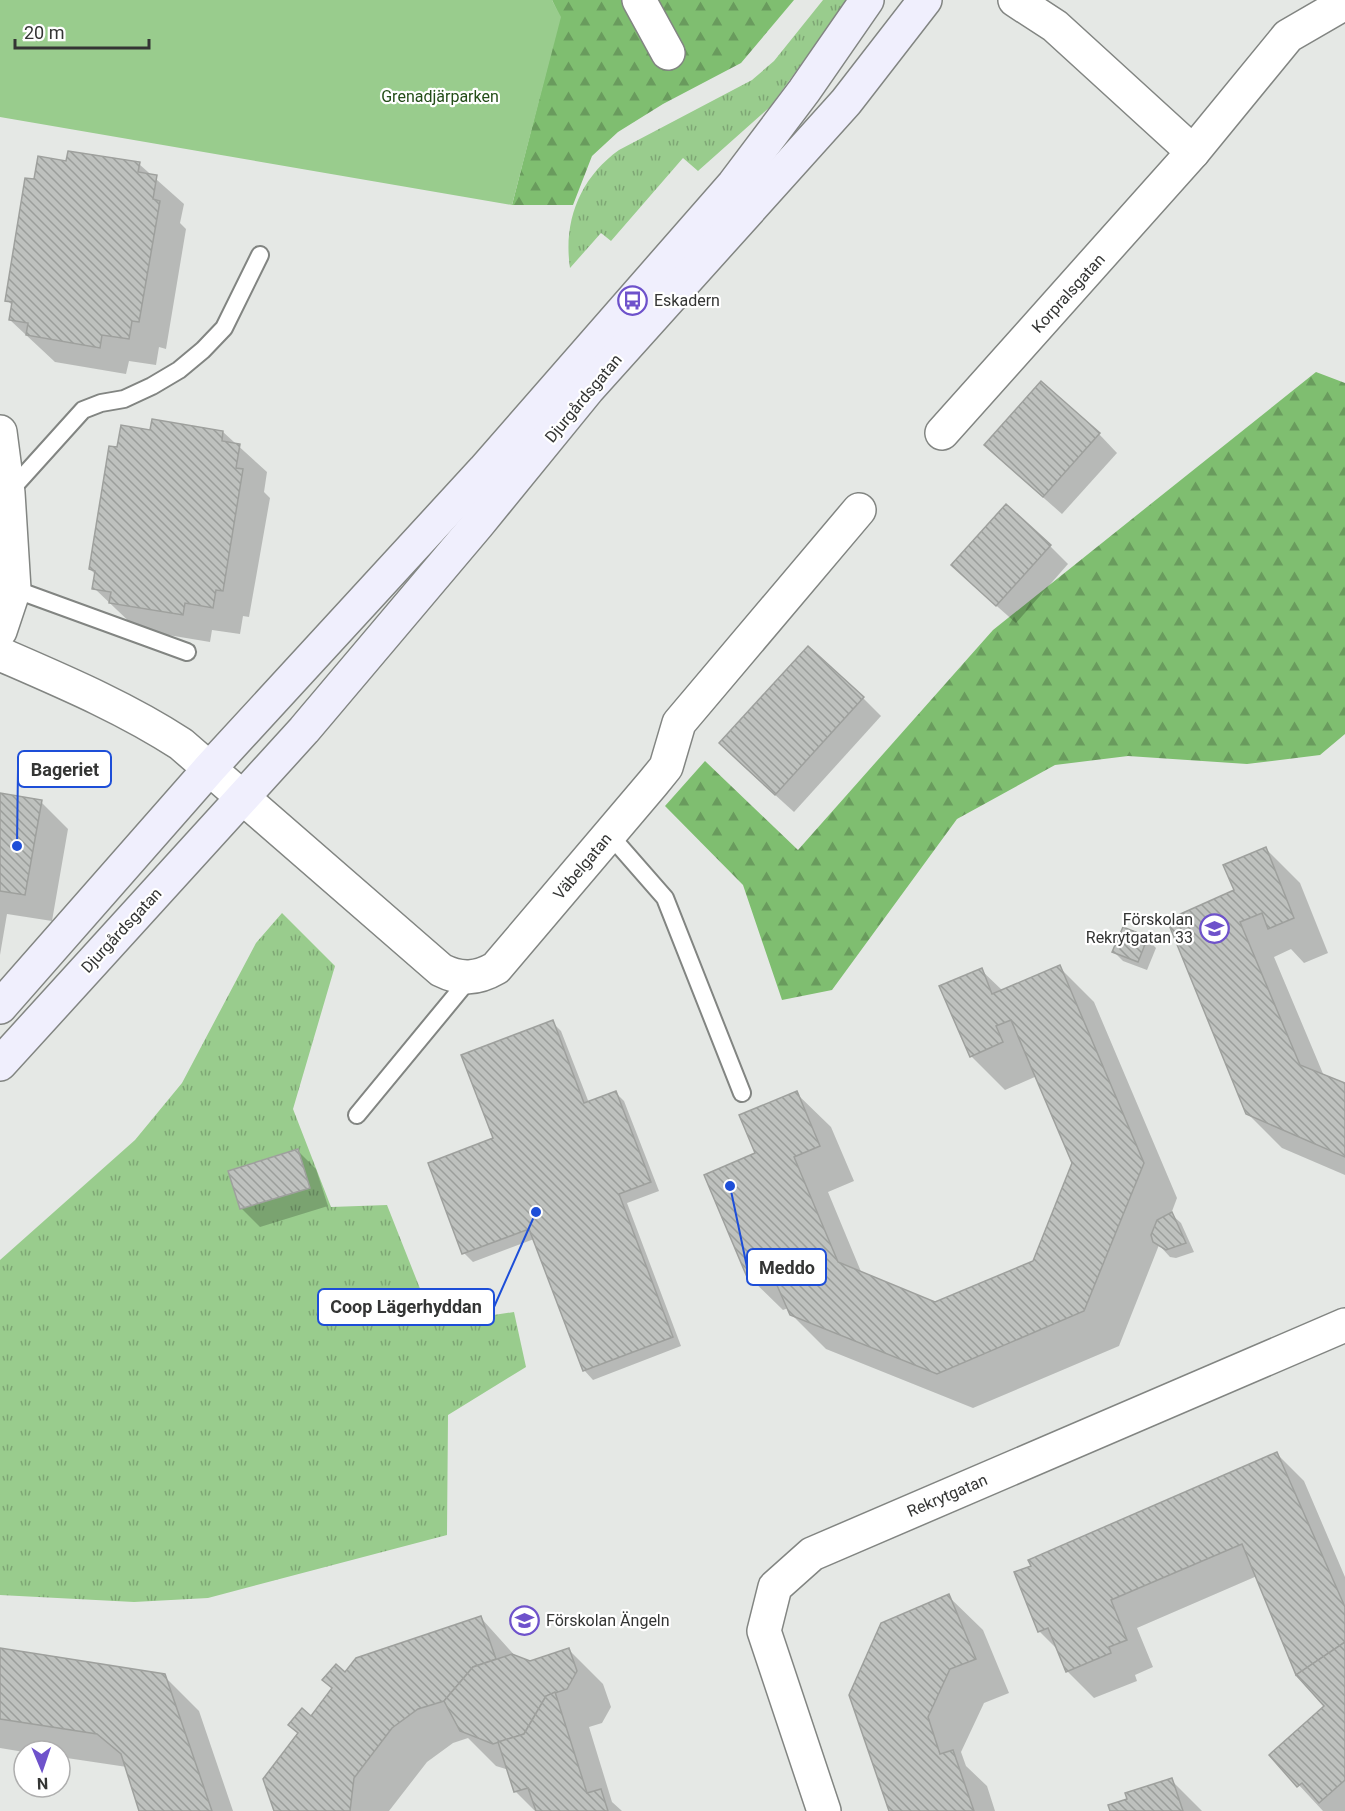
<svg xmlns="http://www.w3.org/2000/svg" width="1345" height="1811" font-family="Roboto,sans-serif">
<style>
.grass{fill:url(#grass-tufts)}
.forest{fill:url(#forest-firs)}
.park{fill:#99cc8d}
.shadow{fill:#0003}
.building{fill:url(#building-back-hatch);stroke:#9ea09d;stroke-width:1.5}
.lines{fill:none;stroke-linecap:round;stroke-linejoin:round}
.service-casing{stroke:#828582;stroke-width:20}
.minor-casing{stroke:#828582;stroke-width:36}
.tertiary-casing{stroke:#828582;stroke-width:36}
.secondary-casing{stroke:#828582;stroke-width:36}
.service{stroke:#fff;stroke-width:16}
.minor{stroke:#fff;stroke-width:33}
.tertiary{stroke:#fff;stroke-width:33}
.secondary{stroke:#f0effd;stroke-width:33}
.labels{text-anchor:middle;stroke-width:4.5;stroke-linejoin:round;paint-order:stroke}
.park-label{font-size:16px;fill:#234d18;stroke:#fff}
.street-label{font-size:16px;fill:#343534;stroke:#fff}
.poi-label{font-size:16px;fill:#343534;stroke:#fff;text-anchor:start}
.leader{fill:none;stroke:#1d4ed8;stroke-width:2}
.callout-dot{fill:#1d4ed8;stroke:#fff;stroke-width:2}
.callout{fill:#fff;stroke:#1d4ed8;stroke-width:2}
.callout-label{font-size:18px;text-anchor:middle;font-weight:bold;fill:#343534}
</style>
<defs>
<pattern id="grass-tufts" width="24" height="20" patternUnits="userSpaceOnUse" patternTransform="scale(1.5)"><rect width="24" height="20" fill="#99cc8d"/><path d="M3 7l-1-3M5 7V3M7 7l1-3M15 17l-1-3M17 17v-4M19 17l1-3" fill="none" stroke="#7ea674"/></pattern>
<pattern id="forest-firs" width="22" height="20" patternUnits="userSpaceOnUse" patternTransform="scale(1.5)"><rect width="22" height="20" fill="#7fbe70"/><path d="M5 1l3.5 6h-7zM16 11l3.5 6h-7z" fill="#699b5d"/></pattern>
<pattern id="building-back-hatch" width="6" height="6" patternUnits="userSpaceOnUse" patternTransform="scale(1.5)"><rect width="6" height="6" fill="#bec1be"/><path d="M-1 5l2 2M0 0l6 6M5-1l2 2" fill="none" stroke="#9b9e9b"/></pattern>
</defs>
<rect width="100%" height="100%" fill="#e5e8e5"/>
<g class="grass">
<path d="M 823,0 L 848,0 L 770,107 L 698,171 L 683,158 L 611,241 L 601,233 L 570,268 C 563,221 580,178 619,150 L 752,80 L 774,61 Z"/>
<path d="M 282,913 L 335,966 L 293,1109 L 331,1207 L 387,1205 L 434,1324 L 514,1312 L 526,1367 L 448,1415 L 447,1535 L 208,1598 L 134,1602 L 0,1595 L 0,1260 L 135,1140 L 182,1083 L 256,943 Z"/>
</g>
<g class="forest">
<path d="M 552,0 L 794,0 L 741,63 L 663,104 L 618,132 L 592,156 L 573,205 L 512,205 L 560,17 Z"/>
<path d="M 1316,372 L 1345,383 L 1345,734 L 1320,755 L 1247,764 L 1128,756 L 1055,765 L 957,819 L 832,990 L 782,1000 L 743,885 L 665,806 L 705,761 L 798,850 L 993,630 Z"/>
</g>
<path class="park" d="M 0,0 L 552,0 L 561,17 L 512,205 L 0,117 Z"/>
<g class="shadow">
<path d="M 68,163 L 139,164 L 184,204 L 180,223 L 186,229 L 166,349 L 159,347 L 156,365 L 129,361 L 126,374 L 55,362 L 10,320 L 13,306 L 7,300 L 35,180 Z"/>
<path d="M 151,431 L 223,432 L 267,472 L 264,492 L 270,498 L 249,617 L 243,616 L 240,634 L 212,630 L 210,642 L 138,630 L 94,588 L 96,575 L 90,569 L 118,449 Z"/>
<path d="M 1099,434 L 1117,453 L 1062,514 L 1004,463 Z"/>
<path d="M 1050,546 L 1068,564 L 1016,623 L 972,584 Z"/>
<path d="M 863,698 L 881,716 L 794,812 L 739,762 Z"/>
<path d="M 0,795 L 41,802 L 68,829 L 52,921 L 7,914 L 0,955 Z"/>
<path d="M 1265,848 L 1300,883 L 1328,953 L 1304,963 L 1291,949 L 1274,957 L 1324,1076 L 1345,1084 L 1345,1175 L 1282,1148 L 1247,1113 L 1236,891 Z"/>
<path d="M 1147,939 L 1156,948 L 1147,970 L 1123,961 L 1114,952 Z"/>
<path d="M 1059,967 L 1094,1002 L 1177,1198 L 1171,1214 L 1181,1223 L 1194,1252 L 1176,1258 L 1170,1257 L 1159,1245 L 1119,1346 L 973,1408 L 826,1349 L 791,1314 L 788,1308 L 783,1310 L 748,1276 L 757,1154 L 796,1093 L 831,1127 L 854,1181 L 828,1192 L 862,1274 L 935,1304 L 1034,1263 L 1074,1163 L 1037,1076 L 1005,1090 L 971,1056 L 981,970 L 1003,991 Z"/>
<path d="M 552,1022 L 561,1031 L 589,1103 L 615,1092 L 624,1101 L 659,1191 L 627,1203 L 681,1346 L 593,1380 L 584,1370 L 534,1239 L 473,1262 L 464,1253 L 495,1139 Z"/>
<path d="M 297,1150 L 316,1169 L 328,1206 L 260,1227 L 241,1208 Z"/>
<path d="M 1277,1454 L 1304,1481 L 1345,1577 L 1345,1811 L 1323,1811 L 1272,1756 L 1326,1706 L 1257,1576 L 1137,1628 L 1153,1667 L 1135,1675 L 1137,1681 L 1094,1698 L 1067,1671 L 1058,1650 L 1039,1631 Z"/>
<path d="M 948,1596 L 983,1630 L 1009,1693 L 984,1703 L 961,1752 L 966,1766 L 987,1786 L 995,1811 L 889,1811 L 850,1696 Z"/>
<path d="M 481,1618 L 517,1658 L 530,1663 L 568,1649 L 603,1684 L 611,1707 L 602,1723 L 589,1727 L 612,1802 L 622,1811 L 535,1811 L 516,1792 L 509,1770 L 496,1766 L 468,1738 L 453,1743 L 427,1762 L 389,1811 L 275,1811 L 299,1734 L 290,1725 L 312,1718 L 345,1674 Z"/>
<path d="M 0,1651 L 164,1676 L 199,1711 L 233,1811 L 141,1811 L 127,1767 L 60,1757 L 60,1751 L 24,1752 L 0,1748 Z"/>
<path d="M 1171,1780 L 1202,1811 L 1111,1811 L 1128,1800 Z"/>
</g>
<g class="building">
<path d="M 68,151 L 140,162 L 138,172 L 157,175 L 153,199 L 160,201 L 139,322 L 132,321 L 129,339 L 102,335 L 100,348 L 26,335 L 28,323 L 9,320 L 12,302 L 5,301 L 25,178 L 34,179 L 38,156 L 66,161 Z"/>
<path d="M 1041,381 L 1100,433 L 1043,497 L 984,445 Z"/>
<path d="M 152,419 L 223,431 L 222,441 L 240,444 L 236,468 L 243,469 L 223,591 L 216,590 L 213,608 L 185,603 L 183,615 L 109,603 L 111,592 L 92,589 L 95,571 L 89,569 L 109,446 L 117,447 L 121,425 L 150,430 Z"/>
<path d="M 1006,504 L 1051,545 L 996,606 L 951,565 Z"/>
<path d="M 808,646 L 864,697 L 775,795 L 719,743 Z"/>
<path d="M 0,793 L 42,800 L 25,895 L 0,891 Z"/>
<path d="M 1266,847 L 1294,918 L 1268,929 L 1262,913 L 1240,922 L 1300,1065 L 1345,1083 L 1345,1157 L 1246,1114 L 1167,920 L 1234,890 L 1223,865 Z"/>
<path d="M 1123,927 L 1148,937 L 1138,962 L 1112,952 Z"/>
<path d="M 1060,965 L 1144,1163 L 1084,1311 L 937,1374 L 790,1315 L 769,1267 L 747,1277 L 704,1175 L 755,1153 L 739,1115 L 797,1091 L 820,1146 L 794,1157 L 838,1262 L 935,1302 L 1033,1261 L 1072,1163 L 1011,1020 L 996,1026 L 1003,1042 L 970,1057 L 939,986 L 982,968 L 992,994 Z"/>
<path d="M 553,1020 L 584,1103 L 616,1091 L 651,1182 L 619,1194 L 673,1337 L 583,1371 L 529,1229 L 462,1254 L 428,1163 L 493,1138 L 461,1055 Z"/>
<path d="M 298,1149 L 310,1188 L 240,1209 L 228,1171 Z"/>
<path d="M 1172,1212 L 1186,1243 L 1166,1250 L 1153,1242 L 1151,1235 L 1157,1220 Z"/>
<path d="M 1277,1452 L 1345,1607 L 1345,1642 L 1296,1675 L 1242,1544 L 1111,1600 L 1127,1640 L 1109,1647 L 1111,1653 L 1066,1672 L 1048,1628 L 1038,1632 L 1014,1572 L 1031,1566 L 1028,1560 Z"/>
<path d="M 949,1594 L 976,1659 L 950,1669 L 928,1717 L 940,1754 L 953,1750 L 974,1811 L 889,1811 L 849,1695 L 881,1623 Z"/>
<path d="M 481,1616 L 496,1659 L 473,1667 L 444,1701 L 418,1709 L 392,1728 L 354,1778 L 350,1811 L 274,1811 L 263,1779 L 298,1733 L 288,1725 L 302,1708 L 311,1716 L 332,1688 L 322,1680 L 336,1664 L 345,1672 L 356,1658 Z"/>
<path d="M 1345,1642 L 1345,1780 L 1319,1803 L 1302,1783 L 1297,1787 L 1269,1755 L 1324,1706 L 1296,1675 Z"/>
<path d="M 0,1648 L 165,1674 L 212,1811 L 139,1811 L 121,1754 L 97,1734 L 0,1719 Z"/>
<path d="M 569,1648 L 577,1671 L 567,1689 L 546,1696 L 524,1734 L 493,1744 L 460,1731 L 444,1701 L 473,1667 L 512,1654 L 530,1661 Z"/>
<path d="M 555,1692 L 587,1793 L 601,1789 L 608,1811 L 536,1811 L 528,1788 L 514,1792 L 498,1742 L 524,1734 L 546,1696 Z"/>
<path d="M 1172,1778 L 1183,1811 L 1110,1811 L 1108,1805 L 1127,1799 L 1125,1793 Z"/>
</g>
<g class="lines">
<defs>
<g id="service">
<path d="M 9,492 L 83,410 L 101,403 L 124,399 L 152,386 L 179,370 L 203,350 L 224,328 L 260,255"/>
<path d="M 14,589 L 187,652"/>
<path d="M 609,834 L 665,898 L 742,1093"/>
<path d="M 357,1115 L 470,978"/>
</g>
<g id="minor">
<path d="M 639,0 L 668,53"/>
<path d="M 1015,0 L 1055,26 L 1193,152"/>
<path d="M 0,432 L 8,493 L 14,589 L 0,631"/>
<path d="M 942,433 L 1193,152 L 1288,36 L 1345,3"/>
<path d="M 0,654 C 62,681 124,707 181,744 L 441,970 C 461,980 477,979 496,968 L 653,783 L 666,767 L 679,723 L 859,510"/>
</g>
<path id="tertiary" d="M 824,1811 L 764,1631 L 775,1587 L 812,1554 L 1345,1325"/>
<g id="secondary">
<path d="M 0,1007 L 210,768 L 484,470 L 734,184 L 804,91 L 867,0"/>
<path d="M 0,1064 L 304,730 L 478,524 L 588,389 L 846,102 L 925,0"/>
</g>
</defs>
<use href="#service" class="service-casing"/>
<use href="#minor" class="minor-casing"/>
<use href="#tertiary" class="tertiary-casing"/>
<use href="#secondary" class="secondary-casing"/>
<use href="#service" class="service"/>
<use href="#minor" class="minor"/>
<use href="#tertiary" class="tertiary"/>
<use href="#secondary" class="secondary"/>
</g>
<defs>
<symbol id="bus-ring" viewBox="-11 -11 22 22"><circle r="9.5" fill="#fff" stroke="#6e52cb" stroke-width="1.5"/><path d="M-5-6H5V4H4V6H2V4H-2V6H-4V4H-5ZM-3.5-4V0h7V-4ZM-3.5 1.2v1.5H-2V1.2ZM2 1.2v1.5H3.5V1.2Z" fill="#6e52cb"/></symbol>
<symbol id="school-ring" viewBox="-11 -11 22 22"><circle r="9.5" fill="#fff" stroke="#6e52cb" stroke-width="1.5"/><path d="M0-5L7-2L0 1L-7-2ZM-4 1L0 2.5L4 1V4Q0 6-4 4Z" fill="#6e52cb"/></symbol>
</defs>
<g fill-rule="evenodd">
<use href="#bus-ring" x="616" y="284" width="33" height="33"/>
<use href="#school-ring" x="1198" y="912" width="33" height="33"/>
<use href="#school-ring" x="508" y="1604" width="33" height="33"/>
</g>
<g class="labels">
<g class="park-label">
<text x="440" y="102">Grenadjärparken</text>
</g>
<g class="street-label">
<text transform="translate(1068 293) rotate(-48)" y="6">Korpralsgatan</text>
<text transform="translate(583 398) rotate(-50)" y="6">Djurgårdsgatan</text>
<text transform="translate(582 866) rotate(-50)" y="6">Väbelgatan</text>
<text transform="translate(121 930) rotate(-47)" y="6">Djurgårdsgatan</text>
<text transform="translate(947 1495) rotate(-23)" y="6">Rekrytgatan</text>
</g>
<g class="poi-label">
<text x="654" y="306">Eskadern</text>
<text x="1193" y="925" text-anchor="end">Förskolan<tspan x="1193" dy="18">Rekrytgatan 33</tspan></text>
<text x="546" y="1626">Förskolan Ängeln</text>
</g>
</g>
<path class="leader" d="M17 846L18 769M730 1186L747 1267M536 1212L494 1307"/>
<g class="callout-dot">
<circle cx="17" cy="846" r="6"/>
<circle cx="730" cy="1186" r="6"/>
<circle cx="536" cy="1212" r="6"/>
</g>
<g class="callout">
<rect x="18" y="751" width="93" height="36" rx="6"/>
<rect x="747" y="1249" width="79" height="36" rx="6"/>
<rect x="318" y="1289" width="176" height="36" rx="6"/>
</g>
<g class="callout-label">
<text x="65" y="776">Bageriet</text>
<text x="787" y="1274">Meddo</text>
<text x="406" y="1313">Coop Lägerhyddan</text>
</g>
<g transform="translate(42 1769) rotate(178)"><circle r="28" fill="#ffffff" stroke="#aeaeae" stroke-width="1.5"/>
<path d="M0-4.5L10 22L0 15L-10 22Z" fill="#6e52cb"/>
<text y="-9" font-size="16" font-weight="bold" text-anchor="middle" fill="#343534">N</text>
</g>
<path d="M15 39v9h134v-9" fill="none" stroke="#343534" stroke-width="3"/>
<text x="24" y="39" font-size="18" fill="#343534" stroke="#ffffff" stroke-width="4.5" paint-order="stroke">20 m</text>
</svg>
